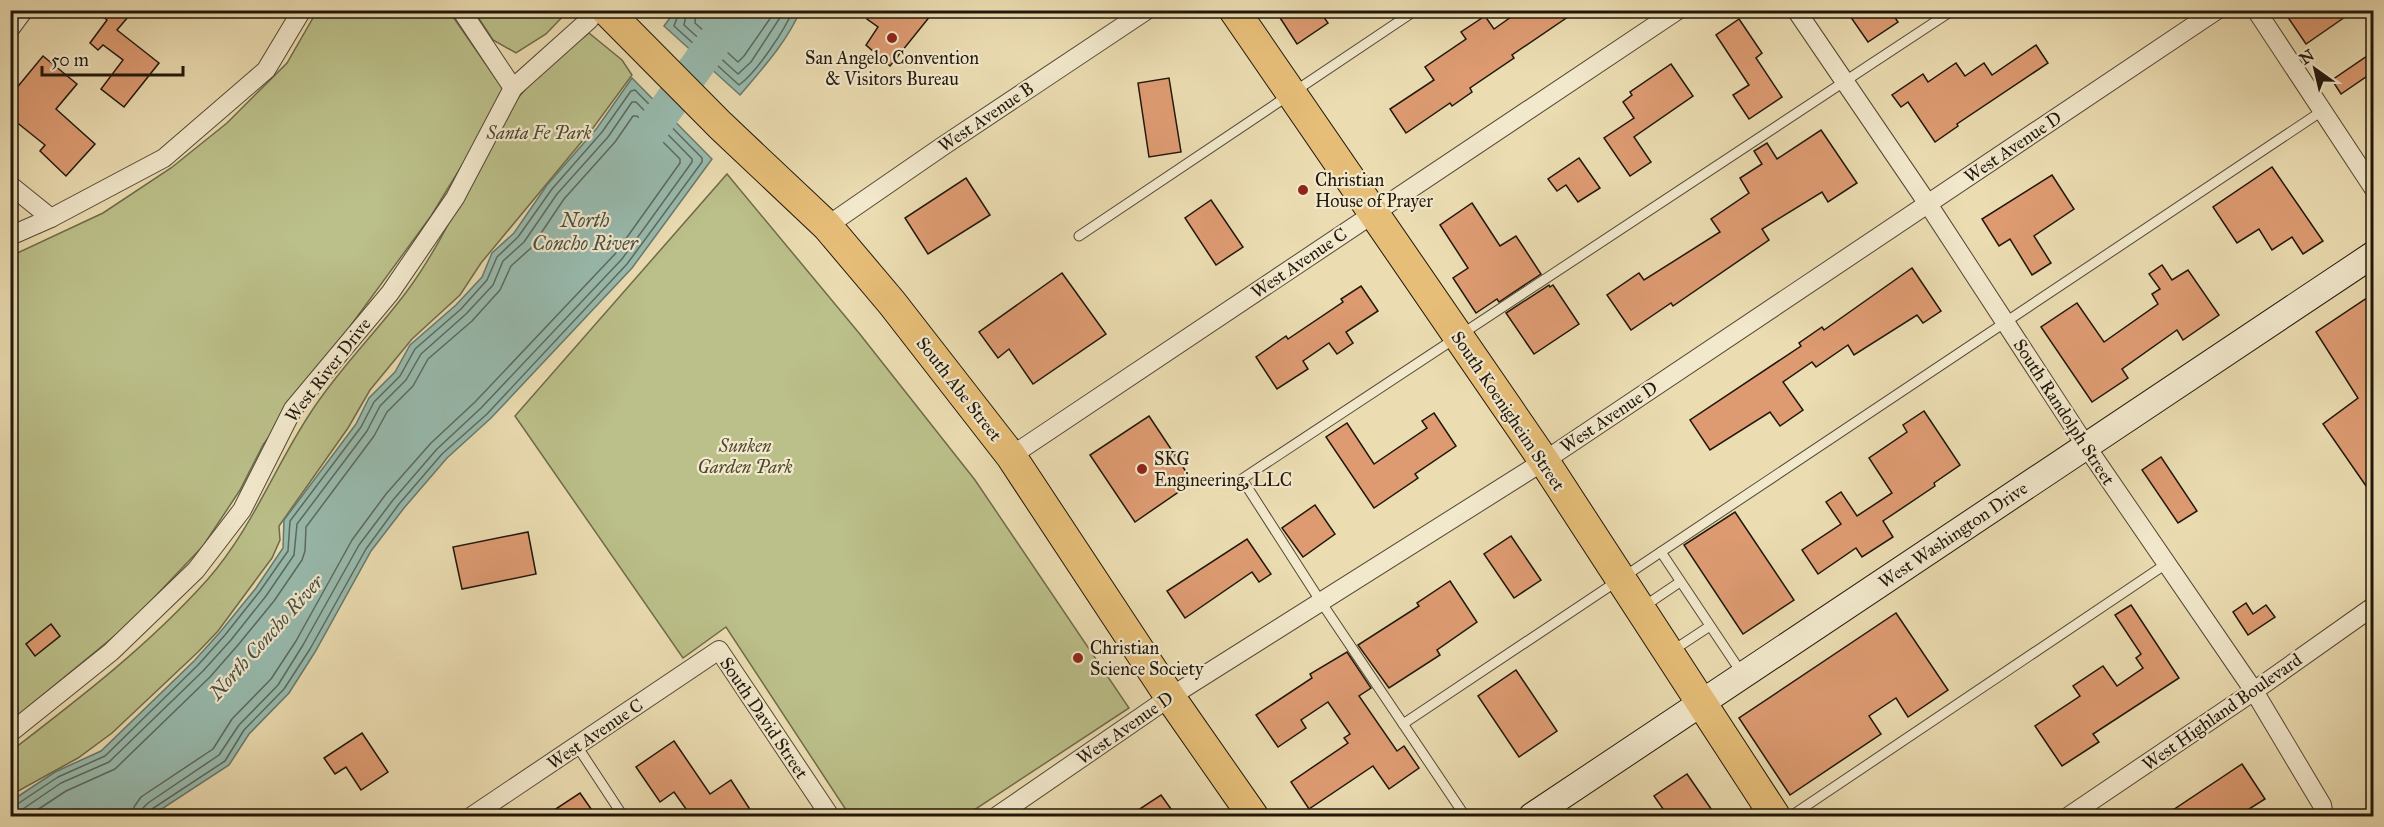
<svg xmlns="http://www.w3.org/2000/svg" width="2384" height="827" font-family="'IM FELL Great Primer',serif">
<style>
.green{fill:#bbbf89;stroke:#6e6b4a;stroke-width:1.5}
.water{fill:#98bbaf;stroke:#68796d;stroke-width:1.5}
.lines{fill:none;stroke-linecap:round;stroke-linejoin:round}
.shore{stroke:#5c695d;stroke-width:1.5}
.river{stroke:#98bbaf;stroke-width:34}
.building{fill:#de9b72;stroke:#20170b;stroke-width:1.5}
.lane-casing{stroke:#534834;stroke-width:11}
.street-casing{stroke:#534834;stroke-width:20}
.secondary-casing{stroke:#20170b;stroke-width:28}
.primary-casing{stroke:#20170b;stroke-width:32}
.lane{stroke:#f2e8cc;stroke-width:9}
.street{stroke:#f2e8cc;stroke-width:18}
.secondary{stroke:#f2e8cc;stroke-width:26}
.primary{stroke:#e6be78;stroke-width:30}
.poi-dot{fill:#8f2418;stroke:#f2e8cc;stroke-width:2}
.labels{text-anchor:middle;stroke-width:4.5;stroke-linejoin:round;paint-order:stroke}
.poi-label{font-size:18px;fill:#20170b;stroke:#f2e8cc;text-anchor:start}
.street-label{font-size:18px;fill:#20170b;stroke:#f2e8cc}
.park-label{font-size:18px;font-style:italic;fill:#4e4931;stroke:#f2e8cc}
.water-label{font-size:20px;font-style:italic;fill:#4a5044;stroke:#f2e8cc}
</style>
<rect width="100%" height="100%" fill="#ebdcb1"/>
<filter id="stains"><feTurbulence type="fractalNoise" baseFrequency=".00333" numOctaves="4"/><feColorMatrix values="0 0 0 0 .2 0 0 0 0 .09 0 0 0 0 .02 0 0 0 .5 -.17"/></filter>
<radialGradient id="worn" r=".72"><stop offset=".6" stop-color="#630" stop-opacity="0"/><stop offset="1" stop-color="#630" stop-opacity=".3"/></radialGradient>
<g class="green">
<path d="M 317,11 L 449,11 L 503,89 L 489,121 L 431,216 L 263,445 L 240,490 L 203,546 L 129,624 L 11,721 L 11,256 L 103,213 L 171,168 L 227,123 L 287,63 Z"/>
<path d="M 474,11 L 568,11 L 546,34 L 516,53 L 493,40 Z"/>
<path d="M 589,33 L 622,60 L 632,75 L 593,128 L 481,263 L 460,295 L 412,339 L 370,390 L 348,428 L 279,526 L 280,540 L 272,558 L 218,631 L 198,652 L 112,733 L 78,758 L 11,795 L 11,751 C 80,698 149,645 208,579 C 252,529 275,466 311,412 C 340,367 379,330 410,287 C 441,244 463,194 488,148 C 496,135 502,119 511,107 C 532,78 561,55 589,33 Z"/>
<path d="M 727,174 L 859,333 L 975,480 L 1129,708 L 965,816 L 850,816 L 726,627 L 683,658 L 515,416 Z"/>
</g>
<g class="water">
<path d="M 675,11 L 676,10 L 800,11 C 787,42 762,69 740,95 L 664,26 Z"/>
<path d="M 632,78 L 712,159 L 632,268 L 491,418 L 447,458 L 404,508 L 371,551 L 315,652 L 289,693 L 249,734 L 229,765 L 151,816 L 11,816 L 11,801 L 55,772 L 101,751 L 194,661 L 221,631 L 256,588 L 283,548 L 284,520 L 356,424 L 369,398 L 395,372 L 410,345 L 456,305 L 482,277 L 492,253 L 514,233 L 547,185 L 597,128 Z"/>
</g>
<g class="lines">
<g class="shore">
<path d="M 680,10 L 674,26 L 739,85 C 756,73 785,30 793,10"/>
<path d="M 687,10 L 684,25 L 738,74 L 751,62 L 785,10"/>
<path d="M 696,10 L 695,23 L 738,62 L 744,56 L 776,10"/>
<path d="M 10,806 L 16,805 L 58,777 L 105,756 L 198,665 L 225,635 L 260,591 L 288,551 L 290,521 L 361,427 L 374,402 L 400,376 L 415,349 L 461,309 L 487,280 L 497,257 L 518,237 L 552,189 L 602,132 L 631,91 L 635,90 L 702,158 L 702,162 L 627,264 L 487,414 L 442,454 L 399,504 L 366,549 L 310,649 L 284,689 L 244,730 L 225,761 L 152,809 L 149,816"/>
<path d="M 10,814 L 20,811 L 61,783 L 109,762 L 203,671 L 231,640 L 266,596 L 294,555 L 297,524 L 367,431 L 380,406 L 406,380 L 421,354 L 466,314 L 493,285 L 503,261 L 524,242 L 557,194 L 608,137 L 632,102 L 636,102 L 692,159 L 692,162 L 622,259 L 481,408 L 437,449 L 393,500 L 359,545 L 303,645 L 278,685 L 239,725 L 219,755 L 148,803 L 143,808 L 142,816"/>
<path d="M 28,816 L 66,791 L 115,769 L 210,677 L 238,645 L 274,601 L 302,560 L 305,551 L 306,527 L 374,436 L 387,412 L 413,386 L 428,359 L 472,321 L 500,290 L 511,266 L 531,248 L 564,199 L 615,142 L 633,116 L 637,116 L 680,159 L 680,163 L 615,254 L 475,402 L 431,443 L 386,494 L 352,540 L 296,641 L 271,679 L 232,719 L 213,749 L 141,797 L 134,807 L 133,816"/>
</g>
<path class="river" d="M 638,148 L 737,10"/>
</g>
<g class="building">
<path d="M 97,10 L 134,10 L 117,30 L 159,63 L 124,107 L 101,89 L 123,60 L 103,45 L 98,50 L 90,43 L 107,20 Z"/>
<path d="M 874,10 L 935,10 L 890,66 L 866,45 L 878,27 L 867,19 Z"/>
<path d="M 1275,10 L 1319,10 L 1328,23 L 1297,44 Z"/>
<path d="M 1521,10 L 1578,10 L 1512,55 L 1514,58 L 1470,88 L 1472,92 L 1452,106 L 1450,103 L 1406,133 L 1390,109 L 1434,80 L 1425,67 L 1466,39 L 1461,32 L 1485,16 L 1494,29 Z"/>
<path d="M 1859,10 L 1890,10 L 1898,22 L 1868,42 L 1850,16 Z"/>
<path d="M 2283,10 L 2355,10 L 2306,44 Z"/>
<path d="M 1739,19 L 1762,53 L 1756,58 L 1782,97 L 1749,119 L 1733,95 L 1749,85 L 1716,35 Z"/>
<path d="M 2036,45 L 2048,63 L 1957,124 L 1958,126 L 1935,142 L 1908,102 L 1901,107 L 1892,95 L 1923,74 L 1928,82 L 1956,63 L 1965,76 L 1984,63 L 1992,75 Z"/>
<path d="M 2373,52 L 2373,72 L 2341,94 L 2332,80 Z"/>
<path d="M 43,56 L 77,84 L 56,109 L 95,144 L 66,176 L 40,151 L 45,145 L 10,117 L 10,96 Z"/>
<path d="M 1671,64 L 1693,96 L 1634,137 L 1651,162 L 1630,176 L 1604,138 L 1634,118 L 1623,102 L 1632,95 L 1630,92 Z"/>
<path d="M 1169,78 L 1181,152 L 1149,157 L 1138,83 Z"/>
<path d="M 1821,130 L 1857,183 L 1828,202 L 1822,192 L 1762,229 L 1769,240 L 1673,306 L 1671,303 L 1631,330 L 1607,295 L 1639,273 L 1644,280 L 1720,232 L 1711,219 L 1749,193 L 1740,178 L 1762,164 L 1754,151 L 1767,143 L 1777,159 Z"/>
<path d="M 1579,158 L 1600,188 L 1578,202 L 1566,185 L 1557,191 L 1548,179 Z"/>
<path d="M 2272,167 L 2323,241 L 2303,254 L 2292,237 L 2272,250 L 2259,229 L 2237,243 L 2213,207 Z"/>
<path d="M 2052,175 L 2074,209 L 2034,236 L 2051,263 L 2032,275 L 2010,239 L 1999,246 L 1982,219 Z"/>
<path d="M 966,178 L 990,215 L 928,254 L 905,218 Z"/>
<path d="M 1211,200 L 1243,247 L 1216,265 L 1185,218 Z"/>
<path d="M 1472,203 L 1500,246 L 1516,236 L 1541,274 L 1499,302 L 1497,299 L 1476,313 L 1453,278 L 1468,268 L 1440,225 Z"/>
<path d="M 2162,265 L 2172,280 L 2188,270 L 2219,315 L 2183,340 L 2177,330 L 2122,369 L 2128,378 L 2092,402 L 2041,327 L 2077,303 L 2104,342 L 2158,304 L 2152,294 L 2160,289 L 2149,274 Z"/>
<path d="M 1912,268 L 1941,311 L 1923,323 L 1917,315 L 1854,355 L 1848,345 L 1816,367 L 1812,362 L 1783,382 L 1803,410 L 1780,426 L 1770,412 L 1710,450 L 1690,420 L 1801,346 L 1799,343 L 1822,327 L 1824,330 Z"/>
<path d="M 1062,273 L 1106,334 L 1033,384 L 1009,349 L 998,358 L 979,332 Z"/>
<path d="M 1549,285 L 1550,287 L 1553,285 L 1579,324 L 1534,354 L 1506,313 Z"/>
<path d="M 1361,286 L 1378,311 L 1346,332 L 1353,343 L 1337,354 L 1329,343 L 1303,361 L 1308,369 L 1277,389 L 1256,357 L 1286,336 L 1288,339 L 1343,302 L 1341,299 Z"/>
<path d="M 2373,294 L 2373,496 L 2323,424 L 2358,398 L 2316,332 Z"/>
<path d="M 1924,411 L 1960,465 L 1934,483 L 1935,486 L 1883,521 L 1893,537 L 1862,557 L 1856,548 L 1818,574 L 1802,550 L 1841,524 L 1826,502 L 1841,492 L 1857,516 L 1892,493 L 1869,458 L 1907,432 L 1903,425 Z"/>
<path d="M 1434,413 L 1456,446 L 1415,474 L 1418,478 L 1374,508 L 1326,437 L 1347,423 L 1374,464 L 1427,428 L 1422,421 Z"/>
<path d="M 1149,416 L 1193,482 L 1135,522 L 1090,455 Z"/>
<path d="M 2161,457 L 2197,511 L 2178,523 L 2142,470 Z"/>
<path d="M 1315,505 L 1335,534 L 1303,557 L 1282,528 Z"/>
<path d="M 1735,512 L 1794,600 L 1743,634 L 1684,545 Z"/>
<path d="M 528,532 L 536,574 L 462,589 L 453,547 Z"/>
<path d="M 1511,536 L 1541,580 L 1514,598 L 1484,554 Z"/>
<path d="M 1247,539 L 1271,574 L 1259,582 L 1252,572 L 1185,618 L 1167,591 Z"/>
<path d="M 1450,581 L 1477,622 L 1437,650 L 1440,655 L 1389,688 L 1358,645 L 1419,606 L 1417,603 Z"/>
<path d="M 2246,603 L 2253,614 L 2266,605 L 2275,617 L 2248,635 L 2233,612 Z"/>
<path d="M 2131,605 L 2179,678 L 2093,734 L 2099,742 L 2062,766 L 2035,726 L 2080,696 L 2073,686 L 2103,666 L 2117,686 L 2143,668 L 2136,658 L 2141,654 L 2115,615 Z"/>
<path d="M 1896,613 L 1948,690 L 1908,717 L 1896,698 L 1869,716 L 1881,734 L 1790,795 L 1739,718 Z"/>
<path d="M 51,624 L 60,636 L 35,656 L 26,644 Z"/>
<path d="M 1347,652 L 1371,688 L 1359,696 L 1397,751 L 1404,746 L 1419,768 L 1389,789 L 1373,766 L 1309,809 L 1291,782 L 1348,743 L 1344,738 L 1350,734 L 1328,702 L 1301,720 L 1306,728 L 1278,747 L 1256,715 L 1312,678 L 1310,674 Z"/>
<path d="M 1516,670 L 1557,731 L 1519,757 L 1478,696 Z"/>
<path d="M 362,733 L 388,772 L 361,790 L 346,767 L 335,774 L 324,758 Z"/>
<path d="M 674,741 L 710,794 L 731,780 L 751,811 L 742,816 L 691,816 L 674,792 L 660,802 L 636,767 Z"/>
<path d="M 2242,764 L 2265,799 L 2238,816 L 2164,816 Z"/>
<path d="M 1687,774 L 1716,816 L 1668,816 L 1654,796 Z"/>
<path d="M 580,793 L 596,816 L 545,816 Z"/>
<path d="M 1161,795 L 1176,816 L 1129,816 Z"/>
</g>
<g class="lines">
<defs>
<g id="lane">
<path d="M 1079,236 L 1416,10"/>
<path d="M 1661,552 L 1743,675"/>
<path d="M 1643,607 L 1680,582"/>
<path d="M 1672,651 L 1710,626"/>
<path d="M 1403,724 L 2322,111"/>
<path d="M 577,746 L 623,816"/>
<path d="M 1465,816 L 1321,602 L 1242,479 L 1953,10"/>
<path d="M 1791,816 L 2166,564"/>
</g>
<g id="street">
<path d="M 461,10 L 513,88"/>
<path d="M 1796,10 L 1928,204 L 2086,446 L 2254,691 L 2322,805 L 2324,816"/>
<path d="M 2256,10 L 2374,189"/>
<path d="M 10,29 L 24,10"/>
<path d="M 10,185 L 51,218"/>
<path d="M 827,226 L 943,146 L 1147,10"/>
<path d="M 10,236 L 51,218 L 164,158 L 266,70 L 302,10"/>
<path d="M 1011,456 L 1678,10"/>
<path d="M 10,733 L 111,652 L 196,570 L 242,510 L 293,409 L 390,293 L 455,198 L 513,88 L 589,20 L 596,10"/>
<path d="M 472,816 L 719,650 L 830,816"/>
<path d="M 997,816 L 1170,697 L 1544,461 L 2217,10"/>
<path d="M 2069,816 L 2254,691 L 2374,606"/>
</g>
<path id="secondary" d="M 1532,816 L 2374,254"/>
<g id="primary">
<path d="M 606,10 L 720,125 L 827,226 L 892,303 L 1011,456 L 1170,697 L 1253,816"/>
<path d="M 1234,10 L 1544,461 L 1775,816"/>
</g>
</defs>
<use href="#lane" class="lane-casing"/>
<use href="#street" class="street-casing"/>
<use href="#secondary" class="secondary-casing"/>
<use href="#primary" class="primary-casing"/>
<use href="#lane" class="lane"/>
<use href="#street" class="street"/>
<use href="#secondary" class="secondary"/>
<use href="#primary" class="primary"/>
</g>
<g class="poi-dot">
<circle cx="892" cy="38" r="6"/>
<circle cx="1303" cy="190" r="6"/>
<circle cx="1142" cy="469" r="6"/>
<circle cx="1078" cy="658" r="6"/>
</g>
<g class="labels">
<g class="poi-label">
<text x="892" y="64" text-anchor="middle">San Angelo Convention<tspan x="892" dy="21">&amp; Visitors Bureau</tspan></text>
<text x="1315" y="186">Christian<tspan x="1315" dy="21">House of Prayer</tspan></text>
<text x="1154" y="465">SKG<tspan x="1154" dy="21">Engineering, LLC</tspan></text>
<text x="1090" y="654">Christian<tspan x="1090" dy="21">Science Society</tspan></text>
</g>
<g class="street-label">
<text transform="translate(986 117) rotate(-34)" y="6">West Avenue B</text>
<text transform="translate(2013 147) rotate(-34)" y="6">West Avenue D</text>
<text transform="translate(1299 263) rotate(-34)" y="6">West Avenue C</text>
<text transform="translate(328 370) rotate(-52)" y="6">West River Drive</text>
<text transform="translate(959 389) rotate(52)" y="6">South Abe Street</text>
<text transform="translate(1508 411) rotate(56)" y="6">South Koenigheim Street</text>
<text transform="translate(2064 412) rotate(57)" y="6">South Randolph Street</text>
<text transform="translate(1609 417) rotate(-34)" y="6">West Avenue D</text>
<text transform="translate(1953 535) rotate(-34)" y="6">West Washington Drive</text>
<text transform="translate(2222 712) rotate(-35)" y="6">West Highland Boulevard</text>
<text transform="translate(764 718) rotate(56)" y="6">South David Street</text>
<text transform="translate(1125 728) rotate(-35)" y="6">West Avenue D</text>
<text transform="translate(595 734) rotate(-34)" y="6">West Avenue C</text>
</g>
<g class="park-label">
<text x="539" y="139">Santa Fe Park</text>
<text x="745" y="452">Sunken<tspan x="745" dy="21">Garden Park</tspan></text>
</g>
<g class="water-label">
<text x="585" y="227">North<tspan x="585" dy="23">Concho River</tspan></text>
<text transform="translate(266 637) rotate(-48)" y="7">North Concho River</text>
</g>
</g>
<rect width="2384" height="827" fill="none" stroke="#ebdcb1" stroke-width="36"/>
<rect x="12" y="12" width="2360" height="803" fill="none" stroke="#20170b" stroke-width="3"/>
<rect x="18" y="18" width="2348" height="791" fill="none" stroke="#20170b" stroke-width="1.5"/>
<g transform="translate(2315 69) rotate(326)" stroke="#f2e8cc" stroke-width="4.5" paint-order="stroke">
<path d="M0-4.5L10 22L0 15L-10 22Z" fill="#20170b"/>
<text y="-9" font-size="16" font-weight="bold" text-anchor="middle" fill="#20170b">N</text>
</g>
<path d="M42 66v9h141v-9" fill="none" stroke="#20170b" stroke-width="3"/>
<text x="51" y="66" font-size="18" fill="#20170b" stroke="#f2e8cc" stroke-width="4.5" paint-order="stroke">50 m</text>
<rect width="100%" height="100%" filter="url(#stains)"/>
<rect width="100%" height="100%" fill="url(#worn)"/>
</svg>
